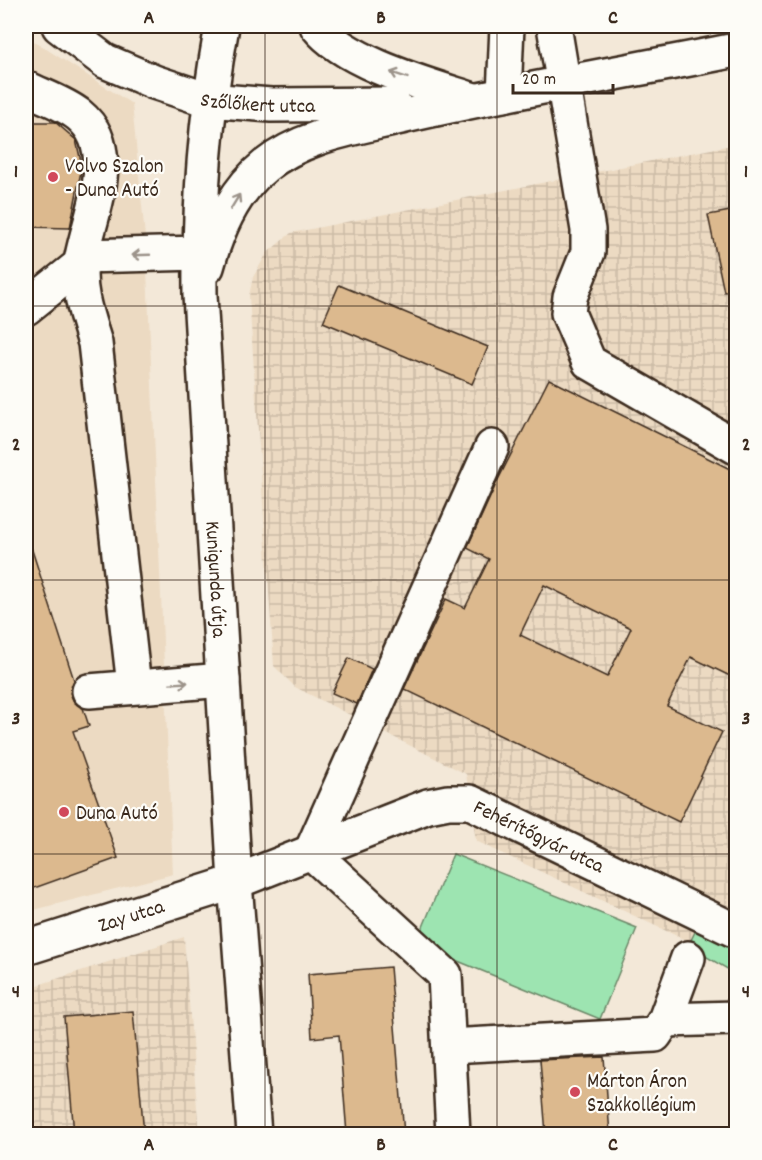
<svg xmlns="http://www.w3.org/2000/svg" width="762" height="1160" font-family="Dekko,sans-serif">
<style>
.built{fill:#ecdac2}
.industrial{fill:url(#industrial-grid)}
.green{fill:#9de4b1;stroke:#6c8768;stroke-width:1.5}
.building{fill:#dcb98e;stroke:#3b2a1e;stroke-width:1.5;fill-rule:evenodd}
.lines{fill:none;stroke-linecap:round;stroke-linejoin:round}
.minor-casing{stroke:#3b2a1e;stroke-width:38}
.minor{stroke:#fdfcf7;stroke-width:33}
.oneway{stroke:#9c938a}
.grid{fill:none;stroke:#3b2a1e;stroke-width:1.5;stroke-opacity:0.55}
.poi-dot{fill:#d1495b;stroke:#fdfcf7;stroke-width:2}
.labels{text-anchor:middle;stroke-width:4.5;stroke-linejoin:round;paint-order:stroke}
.street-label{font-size:21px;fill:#3b2a1e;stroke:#fdfcf7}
.poi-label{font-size:21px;fill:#3b2a1e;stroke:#fdfcf7;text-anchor:start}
.neatline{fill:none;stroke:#3b2a1e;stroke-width:2}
.grid-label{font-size:20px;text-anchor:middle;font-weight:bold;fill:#3b2a1e}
</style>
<defs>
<pattern id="industrial-grid" width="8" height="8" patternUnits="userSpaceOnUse" patternTransform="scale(1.5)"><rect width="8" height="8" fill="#ecdac2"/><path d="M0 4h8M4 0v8" fill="none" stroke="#cbbba6"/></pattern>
</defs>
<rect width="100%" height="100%" fill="#f3e8d8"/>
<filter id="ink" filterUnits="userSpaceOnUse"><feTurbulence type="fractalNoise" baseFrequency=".0167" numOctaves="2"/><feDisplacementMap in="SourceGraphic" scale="12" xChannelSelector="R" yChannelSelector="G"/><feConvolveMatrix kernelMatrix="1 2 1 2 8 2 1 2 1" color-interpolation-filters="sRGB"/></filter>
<g filter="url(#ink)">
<path class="built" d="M 26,36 L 132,104 L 146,247 L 173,874 L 26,912 Z"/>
<g class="industrial">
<path d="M 736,144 L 736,964 L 476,841 L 466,774 L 295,687 L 274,666 L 249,296 L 253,277 L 267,253 L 291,233 Z"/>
<path d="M 184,937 L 199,1134 L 26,1134 L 26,989 Z"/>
</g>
<g class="green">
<path d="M 453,854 L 637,928 L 600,1019 L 416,944 Z"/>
<path d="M 697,928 L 736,947 L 736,974 L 688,946 Z"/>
</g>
<g class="building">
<path d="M 26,122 L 55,122 L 76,140 L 82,166 L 70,228 L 26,227 Z"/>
<path d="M 736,210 L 736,291 L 724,292 L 708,215 Z"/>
<path d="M 339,285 L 488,347 L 472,384 L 323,322 Z"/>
<path d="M 549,379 L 736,472 L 736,679 L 691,657 L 667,706 L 722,732 L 679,822 L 404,689 L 446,599 L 465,608 L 489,559 L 467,548 L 497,482 ZM 544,585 L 631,628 L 607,677 L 520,635 Z"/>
<path d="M 31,547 L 74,680 L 70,693 L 74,702 L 83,708 L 89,726 L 73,731 L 118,858 L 26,891 L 26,548 Z"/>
<path d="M 349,658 L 372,669 L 357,704 L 332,693 Z"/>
<path d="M 390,967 L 404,1134 L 347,1134 L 339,1035 L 312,1038 L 308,974 Z"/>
<path d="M 133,1011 L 144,1134 L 74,1134 L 64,1017 Z"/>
<path d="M 604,1057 L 610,1134 L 546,1134 L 540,1060 Z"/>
</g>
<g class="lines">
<defs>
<g id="minor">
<path id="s1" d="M 59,26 L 105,61 L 154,82 L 208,100 L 271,105 L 394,104"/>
<path id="s2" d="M 222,26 C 205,119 199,200 200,295 L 235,882 L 254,1134"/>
<path d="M 317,26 C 346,63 428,85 474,100"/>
<path d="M 554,26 L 588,230 L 588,252 L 570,297 L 568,313 L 589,362 L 736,447"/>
<path d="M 26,88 C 42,96 64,103 79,115 C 123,151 88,218 81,262 C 77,290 87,317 95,343 L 134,686"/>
<path d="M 504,95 L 507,26"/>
<path d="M 83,256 L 200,253"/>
<path d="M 207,267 C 217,230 235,190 265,166 C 303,135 356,128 401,117 C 512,91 625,72 736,50"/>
<path d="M 26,308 L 81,264"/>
<path d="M 89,691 L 223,680"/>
<path id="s3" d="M 26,948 L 235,882 L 428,806 L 448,802 L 470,802 L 736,931"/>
<path d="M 665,1020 L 736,1018"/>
<path d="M 449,1046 L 655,1035 L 665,1020 L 688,958"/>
<path d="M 453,1134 L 445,975 L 311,852 L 492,447"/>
</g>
</defs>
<use href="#minor" class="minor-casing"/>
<use href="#minor" class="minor"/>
</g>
<defs><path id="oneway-shaft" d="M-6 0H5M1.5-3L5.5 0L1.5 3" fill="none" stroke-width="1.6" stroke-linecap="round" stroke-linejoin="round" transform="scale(1.5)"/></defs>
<g class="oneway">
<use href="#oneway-shaft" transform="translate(399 75) rotate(-161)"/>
<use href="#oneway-shaft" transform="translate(235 202) rotate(-59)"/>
<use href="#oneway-shaft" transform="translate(141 255) rotate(178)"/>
<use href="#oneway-shaft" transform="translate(179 683) rotate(-4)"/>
</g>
</g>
<path class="grid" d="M 265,26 L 265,1134M 497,26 L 497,1134M 26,306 L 736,306M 26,580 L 736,580M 26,854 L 736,854"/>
<g class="poi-dot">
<circle cx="53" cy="177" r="6"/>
<circle cx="64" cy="812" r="6"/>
<circle cx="575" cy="1092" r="6"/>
</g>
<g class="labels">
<g class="street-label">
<text dy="7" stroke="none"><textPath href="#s1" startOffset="218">Szőlőkert utca</textPath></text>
<text dy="7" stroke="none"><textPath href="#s2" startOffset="555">Kunigunda útja</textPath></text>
<text dy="7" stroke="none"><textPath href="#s3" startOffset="546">Fehérítőgyár utca</textPath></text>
<text dy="7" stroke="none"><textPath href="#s3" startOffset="110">Zay utca</textPath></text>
</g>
<g class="poi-label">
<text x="65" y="172">Volvo Szalon<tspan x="65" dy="24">- Duna Autó</tspan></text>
<text x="76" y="819">Duna Autó</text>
<text x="587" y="1087">Márton Áron<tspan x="587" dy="24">Szakkollégium</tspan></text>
</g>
</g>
<rect width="762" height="1160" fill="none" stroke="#fdfcf7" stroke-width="66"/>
<path d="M513 84v9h100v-9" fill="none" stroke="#3b2a1e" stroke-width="3"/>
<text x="522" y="84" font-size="18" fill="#3b2a1e" stroke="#fdfcf7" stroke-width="4.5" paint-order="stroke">20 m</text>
<rect x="33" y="33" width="696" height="1094" class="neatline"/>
<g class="grid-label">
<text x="149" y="23">A</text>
<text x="381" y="23">B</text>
<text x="613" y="23">C</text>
<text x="16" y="177">1</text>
<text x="746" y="177">1</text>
<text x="16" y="450">2</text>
<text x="746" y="450">2</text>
<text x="16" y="724">3</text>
<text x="746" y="724">3</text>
<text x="16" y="997">4</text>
<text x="746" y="997">4</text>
<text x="149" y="1150">A</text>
<text x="381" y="1150">B</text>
<text x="613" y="1150">C</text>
</g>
</svg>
